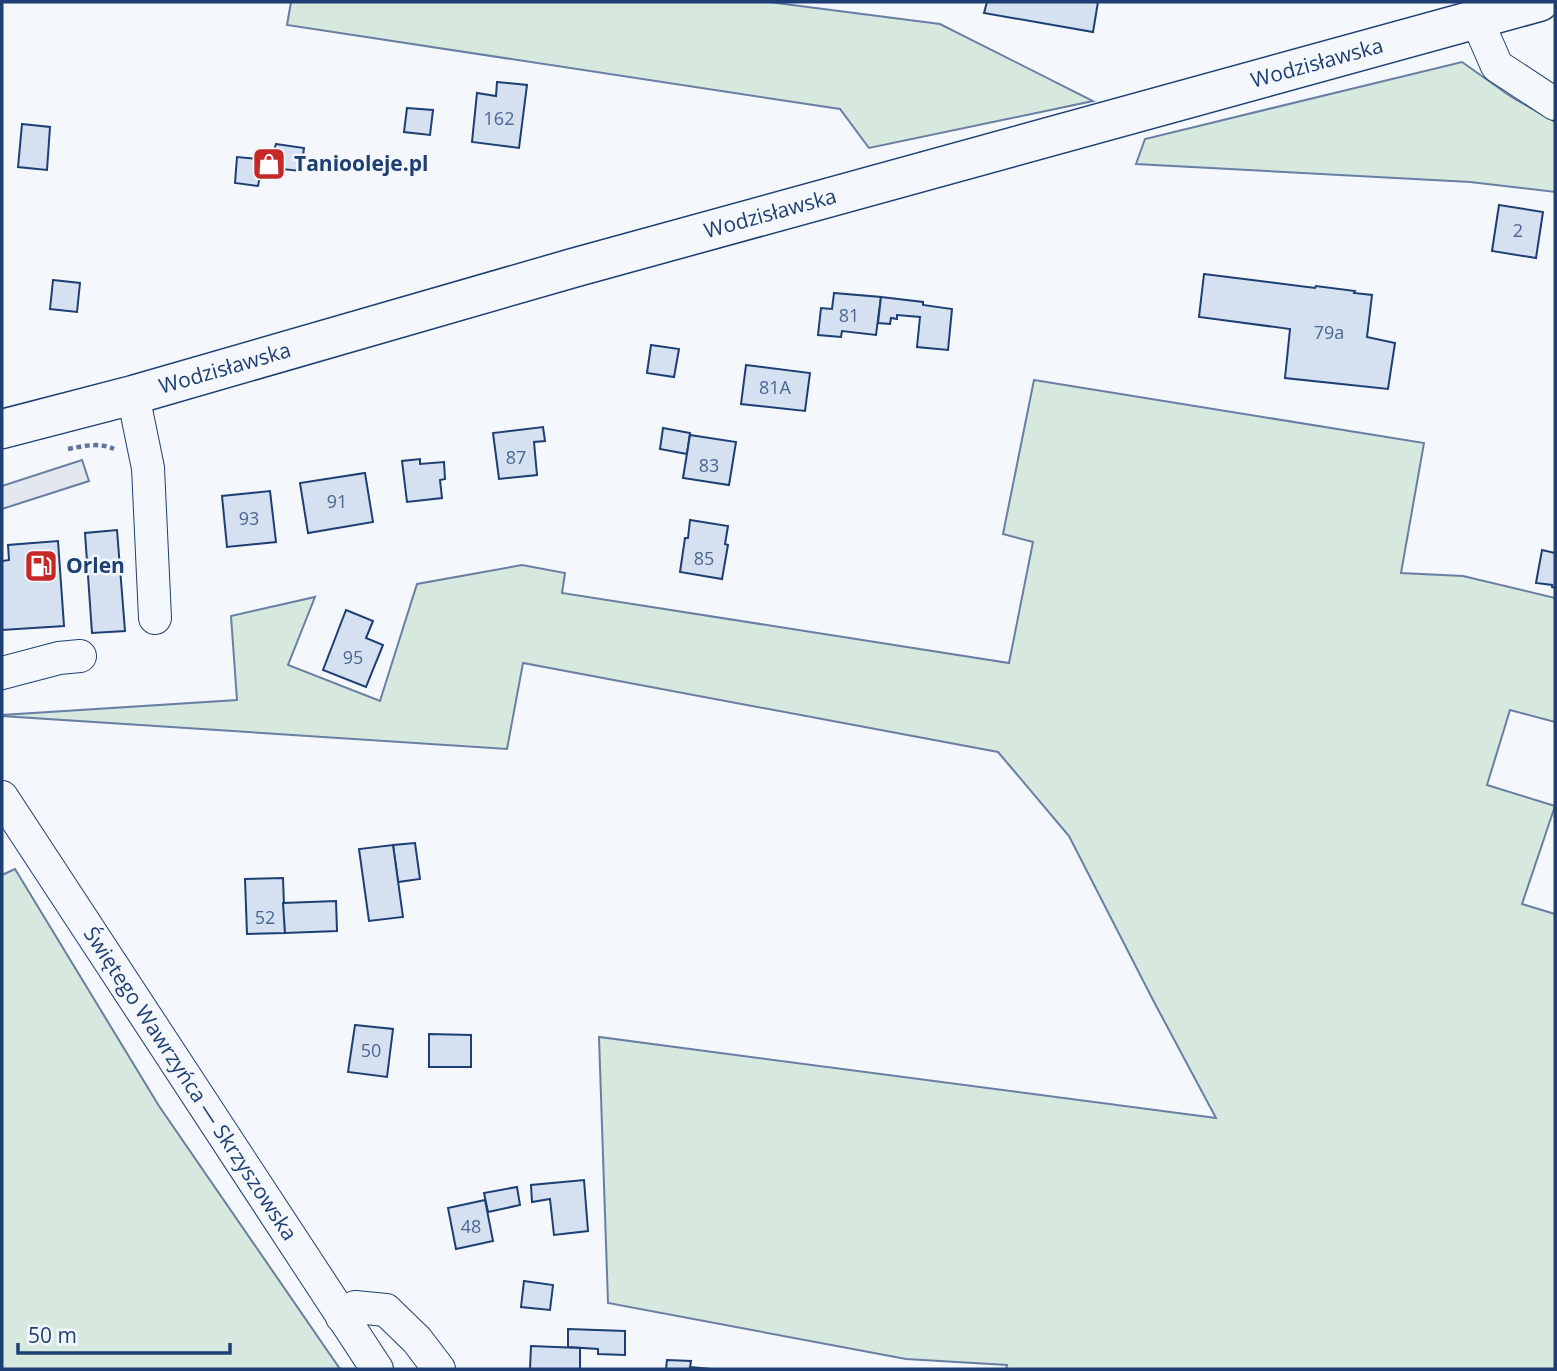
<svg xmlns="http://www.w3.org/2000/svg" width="1557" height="1371" font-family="'Open Sans',sans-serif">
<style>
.green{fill:#d7e8df;stroke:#687fa3;stroke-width:2}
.parking{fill:#e3e8f0;stroke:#687fa3;stroke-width:2}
.building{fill:#d5e0f0;stroke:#1d3f73;stroke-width:2}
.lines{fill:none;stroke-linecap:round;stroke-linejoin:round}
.minor-casing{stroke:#1d3f73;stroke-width:34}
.major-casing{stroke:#1d3f73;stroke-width:41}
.path{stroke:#5e769c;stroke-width:4.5;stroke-dasharray:5 3.5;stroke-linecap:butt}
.minor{stroke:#f4f7fb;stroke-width:32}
.major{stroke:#f4f7fb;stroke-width:38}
.labels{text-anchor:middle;stroke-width:5;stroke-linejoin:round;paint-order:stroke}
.number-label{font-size:18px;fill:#4b6792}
.street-label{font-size:21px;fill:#1d3f73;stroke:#f4f7fb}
.poi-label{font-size:21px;font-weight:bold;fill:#1d3f73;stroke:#f4f7fb;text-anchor:start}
</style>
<rect width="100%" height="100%" fill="#f4f7fb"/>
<g class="green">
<path d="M 291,2 L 769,2 L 940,24 L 1093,101 L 869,148 L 840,109 L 287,25 Z"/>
<path d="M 1462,62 L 1510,96 L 1555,122 L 1555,192 L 1470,182 L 1136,164 L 1145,139 Z"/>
<path d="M 1034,380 L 1424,443 L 1401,573 L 1463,576 L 1555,598 L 1555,722 L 1510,710 L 1487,785 L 1555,806 L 1522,904 L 1555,914 L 1555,1369 L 1006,1369 L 1007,1365 L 906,1359 L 608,1303 L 599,1037 L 1216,1118 L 1153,1000 L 1069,836 L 998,752 L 523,663 L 507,749 L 2,716 L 2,715 L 237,700 L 231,616 L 315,597 L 288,665 L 380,701 L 417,584 L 522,565 L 565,573 L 562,593 L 1009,663 L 1033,542 L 1003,534 Z"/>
<path d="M 15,869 L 159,1106 L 340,1369 L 2,1369 L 2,875 Z"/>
</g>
<path class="parking" d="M 82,460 L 89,481 L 2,509 L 2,486 Z"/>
<g class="building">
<path d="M 987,2 L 1098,2 L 1093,32 L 984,13 Z"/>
<path d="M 497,82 L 527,85 L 519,148 L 472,142 L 477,93 L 496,96 Z"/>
<path d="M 407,108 L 433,110 L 430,135 L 404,132 Z"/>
<path d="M 22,124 L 50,127 L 47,170 L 18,167 Z"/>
<path d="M 276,144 L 304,148 L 301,171 L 262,167 L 258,186 L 235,183 L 237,157 L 271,160 Z"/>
<path d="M 1499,205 L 1543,212 L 1536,258 L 1492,251 Z"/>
<path d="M 1204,274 L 1315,288 L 1316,286 L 1355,291 L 1354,293 L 1372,295 L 1367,337 L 1395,343 L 1388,389 L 1285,378 L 1290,329 L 1199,317 Z"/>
<path d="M 53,280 L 80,283 L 77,312 L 50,309 Z"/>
<path d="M 834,293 L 881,297 L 876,335 L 842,331 L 841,337 L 818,335 L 821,308 L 832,309 Z"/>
<path d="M 881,297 L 923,302 L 923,305 L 952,309 L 948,350 L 917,347 L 920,317 L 897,315 L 897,319 L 891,318 L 890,324 L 878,323 Z"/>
<path d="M 651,345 L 679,349 L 674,377 L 647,373 Z"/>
<path d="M 746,365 L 810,373 L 805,411 L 741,404 Z"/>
<path d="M 543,427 L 545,441 L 534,442 L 537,475 L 499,479 L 493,433 Z"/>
<path d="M 663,428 L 690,433 L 687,454 L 660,449 Z"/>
<path d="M 690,435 L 736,442 L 729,485 L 683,478 Z"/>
<path d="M 420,459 L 420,464 L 444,462 L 445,479 L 440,480 L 442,498 L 407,502 L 402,461 Z"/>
<path d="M 365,473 L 373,522 L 308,533 L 300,483 Z"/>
<path d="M 270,491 L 276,542 L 227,547 L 222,496 Z"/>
<path d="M 690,520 L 728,526 L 725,544 L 728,545 L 722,579 L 680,572 L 685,538 L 688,538 Z"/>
<path d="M 117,530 L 125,631 L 92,633 L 85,533 Z"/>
<path d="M 58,541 L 64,626 L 2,630 L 2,561 L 9,560 L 8,545 Z"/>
<path d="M 1542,550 L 1555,553 L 1555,588 L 1552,587 L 1552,585 L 1536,583 Z"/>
<path d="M 346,610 L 373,621 L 366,638 L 383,645 L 366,687 L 323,670 Z"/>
<path d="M 415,843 L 420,879 L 398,882 L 393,845 Z"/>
<path d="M 393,845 L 403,917 L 369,921 L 359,849 Z"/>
<path d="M 283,878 L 285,933 L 247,934 L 245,879 Z"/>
<path d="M 336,901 L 337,931 L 285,933 L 283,903 Z"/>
<path d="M 355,1025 L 393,1029 L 387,1077 L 348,1072 Z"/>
<path d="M 429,1034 L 471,1035 L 471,1067 L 429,1067 Z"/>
<path d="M 584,1180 L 588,1231 L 554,1235 L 550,1199 L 532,1202 L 531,1185 Z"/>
<path d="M 517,1187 L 520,1205 L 488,1212 L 484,1193 Z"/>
<path d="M 485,1200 L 493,1241 L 456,1249 L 448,1208 Z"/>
<path d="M 524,1281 L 553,1285 L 550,1310 L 521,1307 Z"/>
<path d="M 568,1329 L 625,1331 L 625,1355 L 598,1354 L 598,1349 L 568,1347 Z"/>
<path d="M 531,1346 L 580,1348 L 580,1369 L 530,1369 Z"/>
<path d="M 667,1360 L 691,1361 L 690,1367 L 711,1369 L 666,1369 Z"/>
</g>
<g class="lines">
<defs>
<g id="minor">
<path d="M 1476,18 L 1497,66 L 1555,104"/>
<path d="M 133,395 L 148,468 L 155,618"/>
<path d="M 2,673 L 59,658 L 80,656"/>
<path id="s1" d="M 2,797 L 377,1369"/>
<path d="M 342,1317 L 355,1307 L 386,1310 L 417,1340 L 439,1369"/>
</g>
<g id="major">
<path id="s2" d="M 2,429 L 133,395 L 573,268 L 1539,2"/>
</g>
</defs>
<use href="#minor" class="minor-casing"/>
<use href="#major" class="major-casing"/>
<path class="path" d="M 68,449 C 84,446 99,442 114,449"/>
<use href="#minor" class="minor"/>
<use href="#major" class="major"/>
</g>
<defs>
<symbol id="shop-square" viewBox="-11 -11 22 22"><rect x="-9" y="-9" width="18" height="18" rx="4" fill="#c62828" stroke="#f4f7fb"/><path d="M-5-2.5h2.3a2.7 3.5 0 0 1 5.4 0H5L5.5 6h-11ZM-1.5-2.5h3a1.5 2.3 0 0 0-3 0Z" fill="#fff"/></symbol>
<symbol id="fuel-square" viewBox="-11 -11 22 22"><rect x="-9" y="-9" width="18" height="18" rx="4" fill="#c62828" stroke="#f4f7fb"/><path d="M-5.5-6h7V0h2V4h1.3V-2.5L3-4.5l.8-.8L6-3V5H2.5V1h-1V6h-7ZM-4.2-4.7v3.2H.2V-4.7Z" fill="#fff"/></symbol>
</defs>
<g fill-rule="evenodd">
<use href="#shop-square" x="250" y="145" width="38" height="38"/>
<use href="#fuel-square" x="22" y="547" width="38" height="38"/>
</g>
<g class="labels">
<g class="number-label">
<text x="499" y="125">162</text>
<text x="1518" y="237">2</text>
<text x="849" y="322">81</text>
<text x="1329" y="339">79a</text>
<text x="775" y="394">81A</text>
<text x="516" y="464">87</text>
<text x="709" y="472">83</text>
<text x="337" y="508">91</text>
<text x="249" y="525">93</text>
<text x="704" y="565">85</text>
<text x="353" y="664">95</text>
<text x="265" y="924">52</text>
<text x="371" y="1057">50</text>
<text x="471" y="1233">48</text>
</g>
<g class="street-label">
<text dy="7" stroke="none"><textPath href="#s2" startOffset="1365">Wodzisławska</textPath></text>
<text dy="7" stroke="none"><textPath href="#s2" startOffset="798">Wodzisławska</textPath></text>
<text dy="7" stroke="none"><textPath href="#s2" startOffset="231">Wodzisławska</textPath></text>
<text dy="7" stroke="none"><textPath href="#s1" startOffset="343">Świętego Wawrzyńca — Skrzyszowska</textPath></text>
</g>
<g class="poi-label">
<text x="294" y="171">Taniooleje.pl</text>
<text x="66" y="573">Orlen</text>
</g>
</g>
<rect width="1557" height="1371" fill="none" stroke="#1d3f73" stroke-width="7"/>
<path d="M18 1343v10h212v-10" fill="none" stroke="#1d3f73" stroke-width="3.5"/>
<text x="28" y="1343" font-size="21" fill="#1d3f73" stroke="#f4f7fb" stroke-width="5" paint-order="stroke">50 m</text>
</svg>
